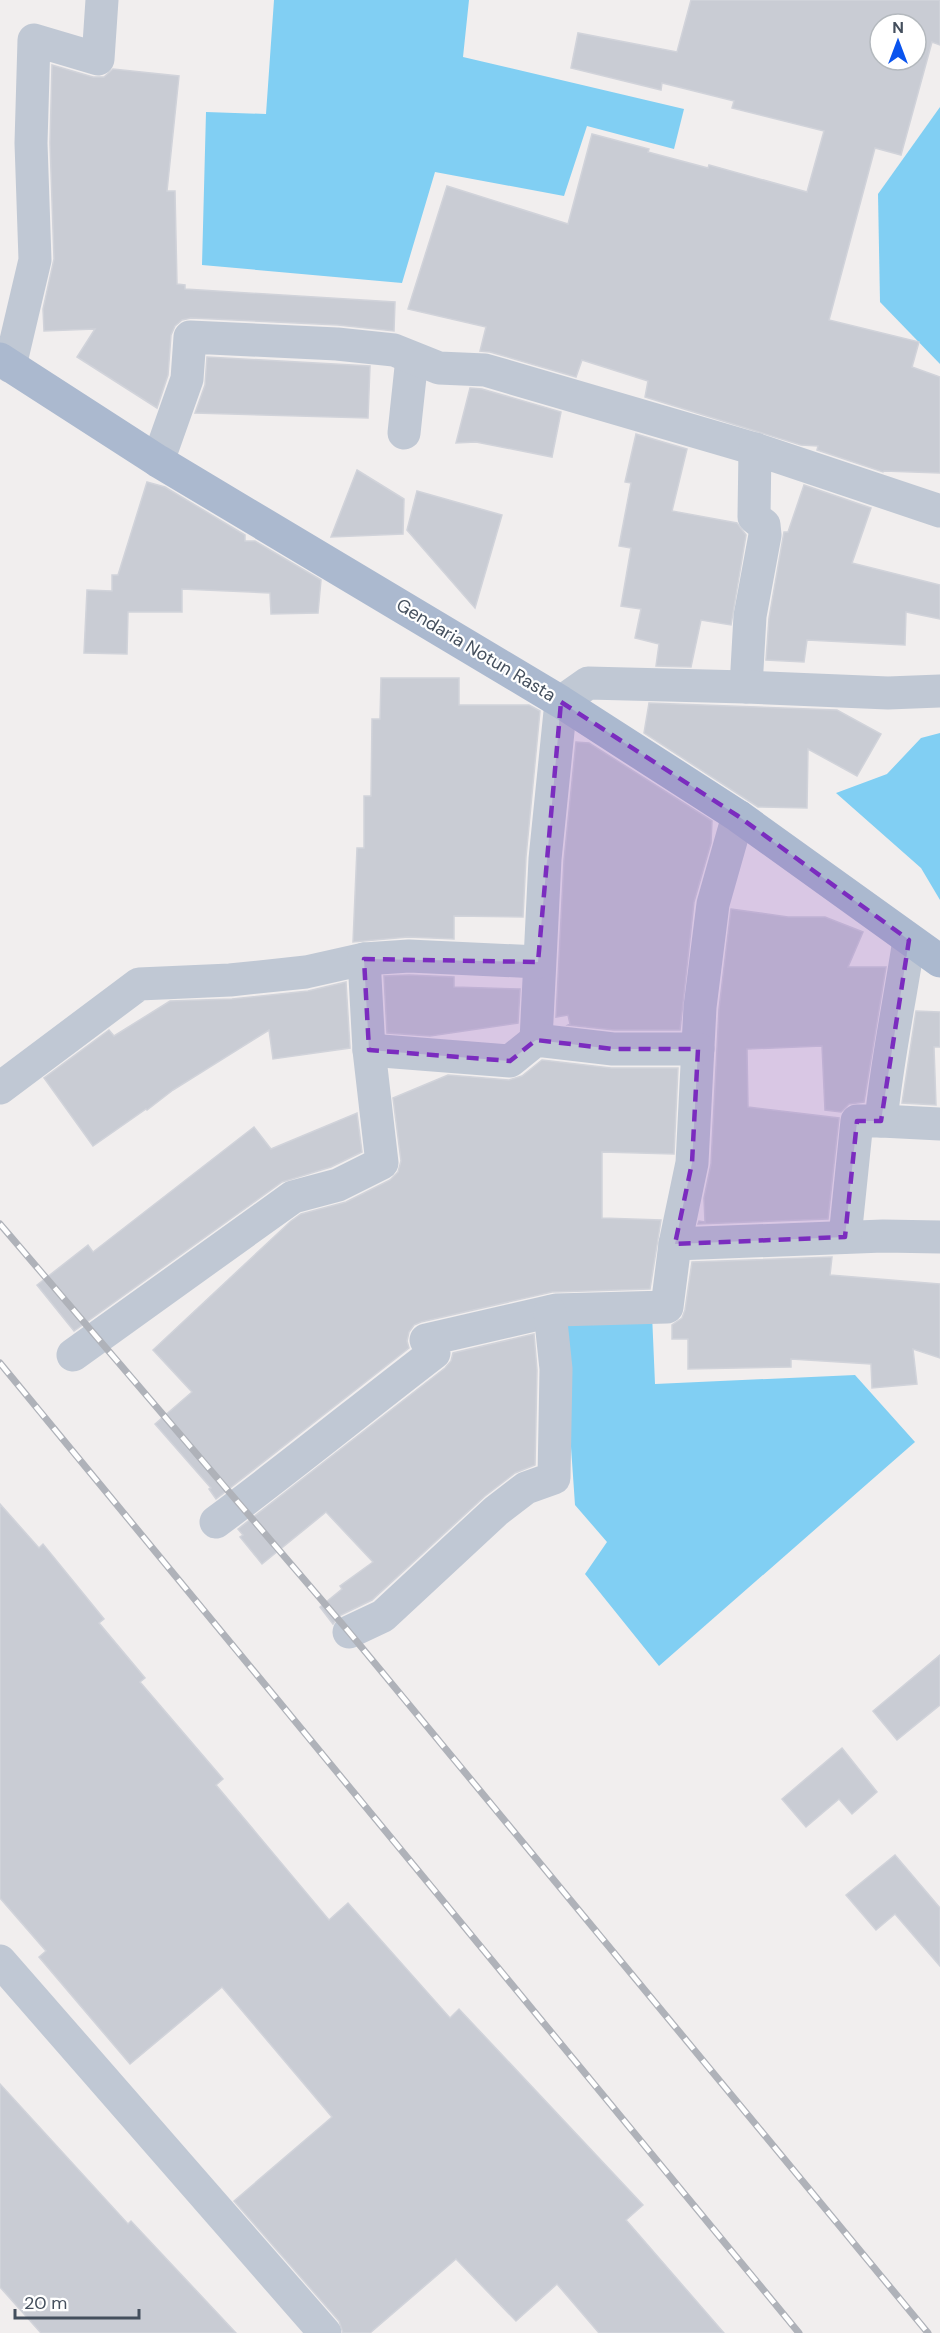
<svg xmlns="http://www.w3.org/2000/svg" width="940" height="2333" font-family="'DM Sans',sans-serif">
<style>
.water{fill:#81cff3}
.building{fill:#c9ccd4;stroke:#d1d3da;stroke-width:1.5;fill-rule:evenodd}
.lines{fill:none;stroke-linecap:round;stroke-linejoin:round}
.minor{stroke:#c0c8d4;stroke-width:33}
.major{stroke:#abb9cf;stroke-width:33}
.rail-casing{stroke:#afb2b9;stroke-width:7}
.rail{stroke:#fff;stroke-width:4.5;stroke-dasharray:14;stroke-linecap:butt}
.marked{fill:#7b2cbf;fill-opacity:0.2;stroke:#7b2cbf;stroke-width:4.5;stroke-dasharray:12 8;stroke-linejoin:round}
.labels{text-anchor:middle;stroke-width:4.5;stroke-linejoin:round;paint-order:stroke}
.street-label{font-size:18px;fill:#444f5d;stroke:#fff}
</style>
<rect width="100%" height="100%" fill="#f1eeee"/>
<g class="water">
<path d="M 274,0 L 469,0 L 463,57 L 684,109 L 674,149 L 587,126 L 564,196 L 435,172 L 402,283 L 202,265 L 206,112 L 266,114 Z"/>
<path d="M 940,107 L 940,364 L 880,302 L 878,194 Z"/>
<path d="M 940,733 L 940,900 L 921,868 L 836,793 L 887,774 L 921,738 Z"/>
<path d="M 652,1314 L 655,1384 L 855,1375 L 915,1442 L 659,1666 L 585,1574 L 607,1542 L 575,1505 L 562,1316 Z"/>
</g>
<g class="building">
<path d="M 691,0 L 940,0 L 940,45 L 932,42 L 901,155 L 875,148 L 829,320 L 919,342 L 912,367 L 940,377 L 940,473 L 884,471 L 883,472 L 817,450 L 818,446 L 801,445 L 645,397 L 648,381 L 582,360 L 576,377 L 490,352 L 480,351 L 486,327 L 408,309 L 447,186 L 568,224 L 592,134 L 649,149 L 648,152 L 708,168 L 709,165 L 807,192 L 824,131 L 732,108 L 734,101 L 662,83 L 661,90 L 571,68 L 578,33 L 677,52 ZM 880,24 L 916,24 L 916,60 L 880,60 Z"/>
<path d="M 52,65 L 93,77 L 104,77 L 113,69 L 179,76 L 167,191 L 175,191 L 177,284 L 185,285 L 185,289 L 395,302 L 394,331 L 338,325 L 191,318 L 182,320 L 175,326 L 171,335 L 168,375 L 157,408 L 77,357 L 95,329 L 44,331 L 43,309 L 54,259 L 50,143 Z"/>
<path d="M 207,357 L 370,366 L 368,418 L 195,413 L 205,385 Z"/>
<path d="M 470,388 L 482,389 L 561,412 L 552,457 L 476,442 L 456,443 Z"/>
<path d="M 636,434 L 687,449 L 672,511 L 737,523 L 746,535 L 731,625 L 701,620 L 691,667 L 656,666 L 659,644 L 635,638 L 641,609 L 621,606 L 631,548 L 619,546 L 631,483 L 625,482 Z"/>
<path d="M 357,470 L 404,499 L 403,534 L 331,537 Z"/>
<path d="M 147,482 L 165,487 L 245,535 L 245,541 L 255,541 L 321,580 L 318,613 L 271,614 L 270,593 L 182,589 L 182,612 L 128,612 L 127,654 L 84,653 L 87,590 L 112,591 L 112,575 L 118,575 Z"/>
<path d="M 804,485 L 871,508 L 852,563 L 940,585 L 940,619 L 906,612 L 905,645 L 807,640 L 804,662 L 766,660 L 769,618 L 784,532 L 788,532 Z"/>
<path d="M 417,491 L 502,515 L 475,608 L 407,530 Z"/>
<path d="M 381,678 L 459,678 L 459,705 L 529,705 L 540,711 L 526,857 L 523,917 L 454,916 L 454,939 L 408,937 L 353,942 L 357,848 L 364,848 L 364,796 L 371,796 L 372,719 L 380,719 Z"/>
<path d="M 649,703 L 837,710 L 881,734 L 857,776 L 808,749 L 807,808 L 758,807 L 644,733 Z"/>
<path d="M 576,742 L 589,743 L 712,821 L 711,843 L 694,902 L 680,1030 L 614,1030 L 568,1025 L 570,1024 L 568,1015 L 556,1017 L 564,860 Z"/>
<path d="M 731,909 L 788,917 L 825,917 L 863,932 L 848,967 L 886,967 L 864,1102 L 849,1104 L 841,1112 L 825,1110 L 822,1046 L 747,1049 L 748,1107 L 839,1118 L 828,1219 L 698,1224 L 699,1221 L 705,1222 L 704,1198 L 711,1164 L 719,1009 Z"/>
<path d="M 409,975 L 454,977 L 454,987 L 520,989 L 518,1023 L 430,1036 L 387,1033 L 384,976 Z"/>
<path d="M 346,982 L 350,1048 L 273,1059 L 269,1030 L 173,1090 L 147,1110 L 146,1109 L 93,1146 L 44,1078 L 109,1030 L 114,1036 L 170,1001 L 232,999 L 308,991 Z"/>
<path d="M 916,1011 L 940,1012 L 940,1047 L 934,1047 L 936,1105 L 902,1103 Z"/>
<path d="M 542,1060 L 611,1068 L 678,1068 L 674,1154 L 602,1152 L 602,1218 L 661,1220 L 650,1289 L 552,1292 L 421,1322 L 414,1325 L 409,1332 L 407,1341 L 409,1348 L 216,1499 L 209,1489 L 211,1488 L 155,1424 L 192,1392 L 153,1350 L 291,1221 L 301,1214 L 346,1202 L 390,1180 L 398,1172 L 401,1161 L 393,1098 L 448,1075 L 509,1080 L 522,1076 Z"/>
<path d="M 357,1113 L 362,1152 L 331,1167 L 282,1182 L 74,1331 L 37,1285 L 88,1245 L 93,1252 L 254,1127 L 271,1149 Z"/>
<path d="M 832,1257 L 830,1275 L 940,1284 L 940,1358 L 913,1349 L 917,1384 L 872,1388 L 871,1364 L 791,1359 L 791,1367 L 688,1369 L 688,1339 L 672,1339 L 672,1325 L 682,1318 L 685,1310 L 692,1262 Z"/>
<path d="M 534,1334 L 537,1370 L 535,1465 L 515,1473 L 485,1496 L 372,1600 L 341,1615 L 333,1624 L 320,1607 L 342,1589 L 340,1586 L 373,1562 L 326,1512 L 262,1564 L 240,1537 L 243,1535 L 238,1529 L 445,1368 L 451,1361 L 453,1353 Z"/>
<path d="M 0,1504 L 39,1548 L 43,1544 L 104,1619 L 99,1623 L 145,1678 L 140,1682 L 223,1779 L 216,1785 L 329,1920 L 348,1903 L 450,2018 L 459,2009 L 643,2205 L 626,2220 L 724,2333 L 599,2333 L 557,2284 L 516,2321 L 456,2259 L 370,2333 L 343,2333 L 339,2321 L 234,2201 L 332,2117 L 222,1987 L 130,2064 L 39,1957 L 46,1951 L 0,1898 Z"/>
<path d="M 940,1655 L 940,1705 L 897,1740 L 873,1711 Z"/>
<path d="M 842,1748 L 877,1792 L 852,1814 L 839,1799 L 806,1827 L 782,1799 Z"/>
<path d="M 895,1855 L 940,1908 L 940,1966 L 895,1914 L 876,1930 L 846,1895 Z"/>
<path d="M 0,2084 L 128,2224 L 131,2221 L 236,2333 L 41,2333 L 0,2287 Z"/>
</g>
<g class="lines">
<g class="minor">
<path d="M 10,366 L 35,260 L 31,143 L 34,40 L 98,59 L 102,0"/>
<path d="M 404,433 L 412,358"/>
<path d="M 158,461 L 187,379 L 190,337 L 337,344 L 394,350 L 439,368 L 485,370 L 755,449"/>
<path d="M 746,687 L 750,616 L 765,535 L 764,525 L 754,517 L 755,449 L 940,511"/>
<path d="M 738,816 L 713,904 L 700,1007 L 692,1163 L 675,1244 L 883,1236 L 940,1237"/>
<path d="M 536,1040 L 545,859 L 561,702 L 588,683 L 746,687 L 888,693 L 940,691"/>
<path d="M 369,1050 L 510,1061 L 536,1040 L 613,1049 L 698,1049"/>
<path d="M 0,1088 L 139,984 L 230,980 L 306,972 L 364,959 L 409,956 L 538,962"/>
<path d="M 881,1121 L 940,1124"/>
<path d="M 845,1237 L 857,1121 L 881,1121 C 887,1060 900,1000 909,940"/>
<path d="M 73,1355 L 293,1197 L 338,1185 L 382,1163 L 369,1050 L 364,959"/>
<path d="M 216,1522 C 290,1467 361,1409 434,1353 L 426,1340 L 556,1310 L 667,1307 L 675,1244"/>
<path d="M 349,1632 L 383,1616 L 496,1511 L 526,1488 L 554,1478 L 556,1369 L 550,1312"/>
<path d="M 0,1961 L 325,2333"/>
</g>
<path class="major" d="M 0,359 L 158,461 L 561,702 L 738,816 L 940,961"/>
<defs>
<g id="rail">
<path d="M 0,1224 L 349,1632 L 928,2333"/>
<path d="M 0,1363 L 799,2333"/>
</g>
</defs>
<use href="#rail" class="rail-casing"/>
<use href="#rail" class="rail"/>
</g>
<path class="marked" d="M 561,702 L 738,816 L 909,940 L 881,1121 L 857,1121 L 845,1237 L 675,1244 L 692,1163 L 698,1049 L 613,1049 L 536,1040 L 510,1061 L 369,1050 L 364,959 L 538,962 Z"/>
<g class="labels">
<g class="street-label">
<text transform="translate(476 650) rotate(31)" y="6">Gendaria Notun Rasta</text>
</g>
</g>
<g transform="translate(898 42)"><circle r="28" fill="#ffffff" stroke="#b4b9be" stroke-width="1.5"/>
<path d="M0-4.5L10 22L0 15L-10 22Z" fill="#0a54ee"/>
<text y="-9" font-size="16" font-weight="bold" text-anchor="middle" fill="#444f5d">N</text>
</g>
<path d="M15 2309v9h124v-9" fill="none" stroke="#444f5d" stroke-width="3"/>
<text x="24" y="2309" font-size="18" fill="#444f5d" stroke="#ffffff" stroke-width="4.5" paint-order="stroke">20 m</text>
</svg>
